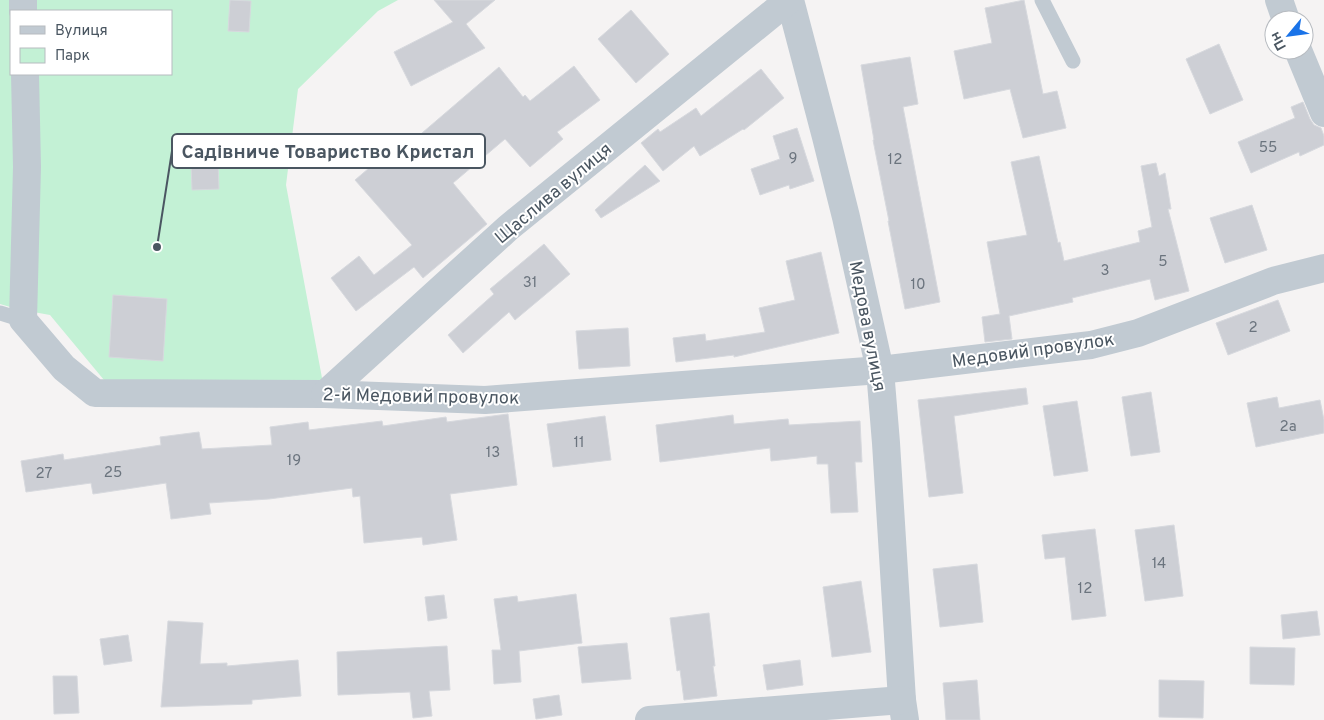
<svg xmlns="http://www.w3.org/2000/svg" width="1324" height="720" font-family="Overpass,sans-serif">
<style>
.green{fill:#c3f1d5;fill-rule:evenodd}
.building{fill:#cdcfd5;stroke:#d7d9de}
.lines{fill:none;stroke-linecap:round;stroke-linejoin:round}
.service{stroke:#c1cad2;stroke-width:15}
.minor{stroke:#c1cad2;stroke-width:28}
.labels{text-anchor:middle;stroke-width:4;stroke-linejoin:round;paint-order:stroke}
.number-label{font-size:15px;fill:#6b747e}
.street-label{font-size:18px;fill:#4a5661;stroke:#fff}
.leader{fill:none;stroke:#4a5661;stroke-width:2}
.callout-dot{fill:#4a5661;stroke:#fff;stroke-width:2}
.callout{fill:#fff;stroke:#4a5661;stroke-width:2}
.callout-label{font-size:19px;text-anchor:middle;font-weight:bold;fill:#4a5661}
</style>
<rect width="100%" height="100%" fill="#f5f3f3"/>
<path class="green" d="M 0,0 L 398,0 L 378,11 L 298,89 L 286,185 L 325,394 L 104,380 L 50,315 L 17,309 L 0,304 ZM 11,11 L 171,11 L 171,74 L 11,74 Z"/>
<g class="building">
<path d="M 230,0 L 251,1 L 249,32 L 228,31 Z"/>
<path d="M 434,0 L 495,0 L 466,24 L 485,48 L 411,86 L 394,52 L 453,22 Z"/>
<path d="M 1024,0 L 1043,94 L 1057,91 L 1066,128 L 1023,138 L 1010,89 L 964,99 L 954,51 L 992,43 L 985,8 Z"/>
<path d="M 631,10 L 669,54 L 636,83 L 598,39 Z"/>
<path d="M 1219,44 L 1243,100 L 1210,114 L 1186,59 Z"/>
<path d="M 910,57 L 918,104 L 903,107 L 940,302 L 905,309 L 888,221 L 889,221 L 873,140 L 874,140 L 861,65 Z"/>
<path d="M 574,66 L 600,100 L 557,132 L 563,139 L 530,167 L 505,139 L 453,183 L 487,224 L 423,278 L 414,267 L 356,311 L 331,278 L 359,256 L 374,275 L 412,245 L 355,180 L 389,151 L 394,157 L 499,67 L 523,97 L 525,95 L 530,101 Z"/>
<path d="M 761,69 L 784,98 L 744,130 L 743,129 L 700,156 L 694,146 L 663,171 L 641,143 L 658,129 L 660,132 L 696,108 L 701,116 Z"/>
<path d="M 1303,102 L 1310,119 L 1314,125 L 1321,128 L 1324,136 L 1324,145 L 1300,156 L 1299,152 L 1251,173 L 1238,142 L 1295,118 L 1291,107 Z"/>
<path d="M 797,128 L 814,181 L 790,189 L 789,185 L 760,195 L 751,169 L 780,159 L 773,136 Z"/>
<path d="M 1039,156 L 1058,243 L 1060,242 L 1064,261 L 1140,242 L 1138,231 L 1152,227 L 1141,166 L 1156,163 L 1159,176 L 1165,173 L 1171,209 L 1168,209 L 1189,291 L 1155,300 L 1150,279 L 1072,298 L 1073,302 L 1009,316 L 1012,339 L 985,342 L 982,317 L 1000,314 L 987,242 L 1027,235 L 1011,162 Z"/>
<path d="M 218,162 L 219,189 L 192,190 L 191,163 Z"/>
<path d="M 645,165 L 660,181 L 601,218 L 595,210 Z"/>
<path d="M 1252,205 L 1267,250 L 1225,263 L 1210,218 Z"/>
<path d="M 544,244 L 570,274 L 515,320 L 509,312 L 463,353 L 448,335 L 494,294 L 490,289 Z"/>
<path d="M 821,252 L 839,333 L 734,357 L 734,355 L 676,362 L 673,338 L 705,334 L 706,341 L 765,332 L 759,308 L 795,300 L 786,261 Z"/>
<path d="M 113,295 L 167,299 L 163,361 L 109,357 Z"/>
<path d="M 1278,300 L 1290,331 L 1228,355 L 1216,323 Z"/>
<path d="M 628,328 L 630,366 L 579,369 L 576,331 Z"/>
<path d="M 1026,388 L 1028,404 L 954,416 L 963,493 L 929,497 L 918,400 Z"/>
<path d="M 1151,392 L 1160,452 L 1131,456 L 1122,397 Z"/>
<path d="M 1277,397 L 1279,408 L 1320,400 L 1324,420 L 1324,433 L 1256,447 L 1247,403 Z"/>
<path d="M 1077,401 L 1088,471 L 1054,476 L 1043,406 Z"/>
<path d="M 508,414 L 517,485 L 450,494 L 457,540 L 423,545 L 422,537 L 364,543 L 360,496 L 353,497 L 352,488 L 269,499 L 209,503 L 211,514 L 171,519 L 166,483 L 93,494 L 91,483 L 26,492 L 21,461 L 63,454 L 64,460 L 161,445 L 160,437 L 199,432 L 202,449 L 272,445 L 270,427 L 308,422 L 309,430 L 382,421 L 383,426 L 446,417 L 447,422 Z"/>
<path d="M 733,415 L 734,424 L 788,419 L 789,425 L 860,421 L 862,462 L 855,462 L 858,512 L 831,513 L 828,464 L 817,464 L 817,456 L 771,461 L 770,448 L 660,462 L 656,425 Z"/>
<path d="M 605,416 L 611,460 L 553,467 L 547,424 Z"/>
<path d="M 1174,525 L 1183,596 L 1145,601 L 1135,530 Z"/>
<path d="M 1095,529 L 1106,616 L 1072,620 L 1065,557 L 1045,559 L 1042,535 Z"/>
<path d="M 977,564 L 983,622 L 940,627 L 933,569 Z"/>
<path d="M 861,581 L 871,652 L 832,657 L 823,587 Z"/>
<path d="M 576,594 L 582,643 L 519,651 L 521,682 L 494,684 L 492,650 L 501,650 L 494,599 L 517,596 L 518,602 Z"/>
<path d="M 444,595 L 447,618 L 428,621 L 425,597 Z"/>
<path d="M 1317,611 L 1320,635 L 1283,639 L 1281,615 Z"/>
<path d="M 709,613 L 715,666 L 713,666 L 717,696 L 684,700 L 680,670 L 677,671 L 670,618 Z"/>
<path d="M 168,621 L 203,623 L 200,664 L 227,663 L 227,666 L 298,660 L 301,696 L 252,700 L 252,704 L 161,707 Z"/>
<path d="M 128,635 L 132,661 L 104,665 L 100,639 Z"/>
<path d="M 627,643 L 631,679 L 582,683 L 578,647 Z"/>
<path d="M 447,646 L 450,690 L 429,691 L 432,716 L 413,718 L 410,692 L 338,695 L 337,652 Z"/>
<path d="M 1250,647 L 1295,648 L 1294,685 L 1250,684 Z"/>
<path d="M 800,660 L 803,685 L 767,690 L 763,665 Z"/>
<path d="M 53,676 L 77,676 L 79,713 L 54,714 Z"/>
<path d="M 977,680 L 980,720 L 946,720 L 943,683 Z"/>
<path d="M 1159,680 L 1204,681 L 1203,718 L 1159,717 Z"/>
<path d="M 559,695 L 562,715 L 536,719 L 533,699 Z"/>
</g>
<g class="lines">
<g class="service">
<path d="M 1042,0 L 1073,61"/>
<path d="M 0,313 L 23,320"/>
</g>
<g class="minor">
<path d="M 23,0 L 23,11"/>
<path d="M 790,0 L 826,137 L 846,217 L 880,370 L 886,443 L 902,700 L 905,720"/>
<path d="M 1279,0 L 1286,20"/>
<path d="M 1298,50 L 1324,113"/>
<path d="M 25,74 L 27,167 L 23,320 L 64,368 L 95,393 L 325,394 L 485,400 L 880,370 L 1091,345 L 1138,333 L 1273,281 L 1324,268"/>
<path d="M 325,394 L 508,228 L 789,0"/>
<path d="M 649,720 L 902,700"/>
</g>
</g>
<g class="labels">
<g class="number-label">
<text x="1268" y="152">55</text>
<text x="793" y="163">9</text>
<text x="895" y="164">12</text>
<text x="1163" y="266">5</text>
<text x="1105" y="275">3</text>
<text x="530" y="287">31</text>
<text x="918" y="289">10</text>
<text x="1253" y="332">2</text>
<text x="1288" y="431">2а</text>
<text x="579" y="447">11</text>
<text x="493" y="457">13</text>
<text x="294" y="465">19</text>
<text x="113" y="477">25</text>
<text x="44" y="478">27</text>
<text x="1159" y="568">14</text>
<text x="1085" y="593">12</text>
</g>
<g class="street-label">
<text transform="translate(553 193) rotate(-40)" y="6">Щаслива вулиця</text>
<text transform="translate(868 326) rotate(79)" y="6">Медова вулиця</text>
<text transform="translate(1033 350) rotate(-8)" y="6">Медовий провулок</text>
<text transform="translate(421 396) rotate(1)" y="6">2-й Медовий провулок</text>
</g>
</g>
<path class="leader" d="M157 247L172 151"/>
<circle class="callout-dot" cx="157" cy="247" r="5"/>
<rect class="callout" x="172" y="134" width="313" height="34" rx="5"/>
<g class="callout-label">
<text x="328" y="158">Садівниче Товариство Кристал</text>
</g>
<rect x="10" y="10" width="162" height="65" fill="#ffffff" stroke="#b7bbc0"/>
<rect x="20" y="26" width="25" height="8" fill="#c1cad2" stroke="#b7bbc0"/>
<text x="55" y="35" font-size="15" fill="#4a5661">Вулиця</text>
<rect x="20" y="48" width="25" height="15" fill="#c3f1d5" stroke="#b7bbc0"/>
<text x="55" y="60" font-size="15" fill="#4a5661">Парк</text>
<g transform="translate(1289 35) rotate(241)"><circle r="24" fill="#ffffff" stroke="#b7bbc0"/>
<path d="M0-4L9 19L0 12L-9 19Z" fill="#1a73e8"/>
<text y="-8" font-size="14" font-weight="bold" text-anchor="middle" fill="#4a5661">Пн</text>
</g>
</svg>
